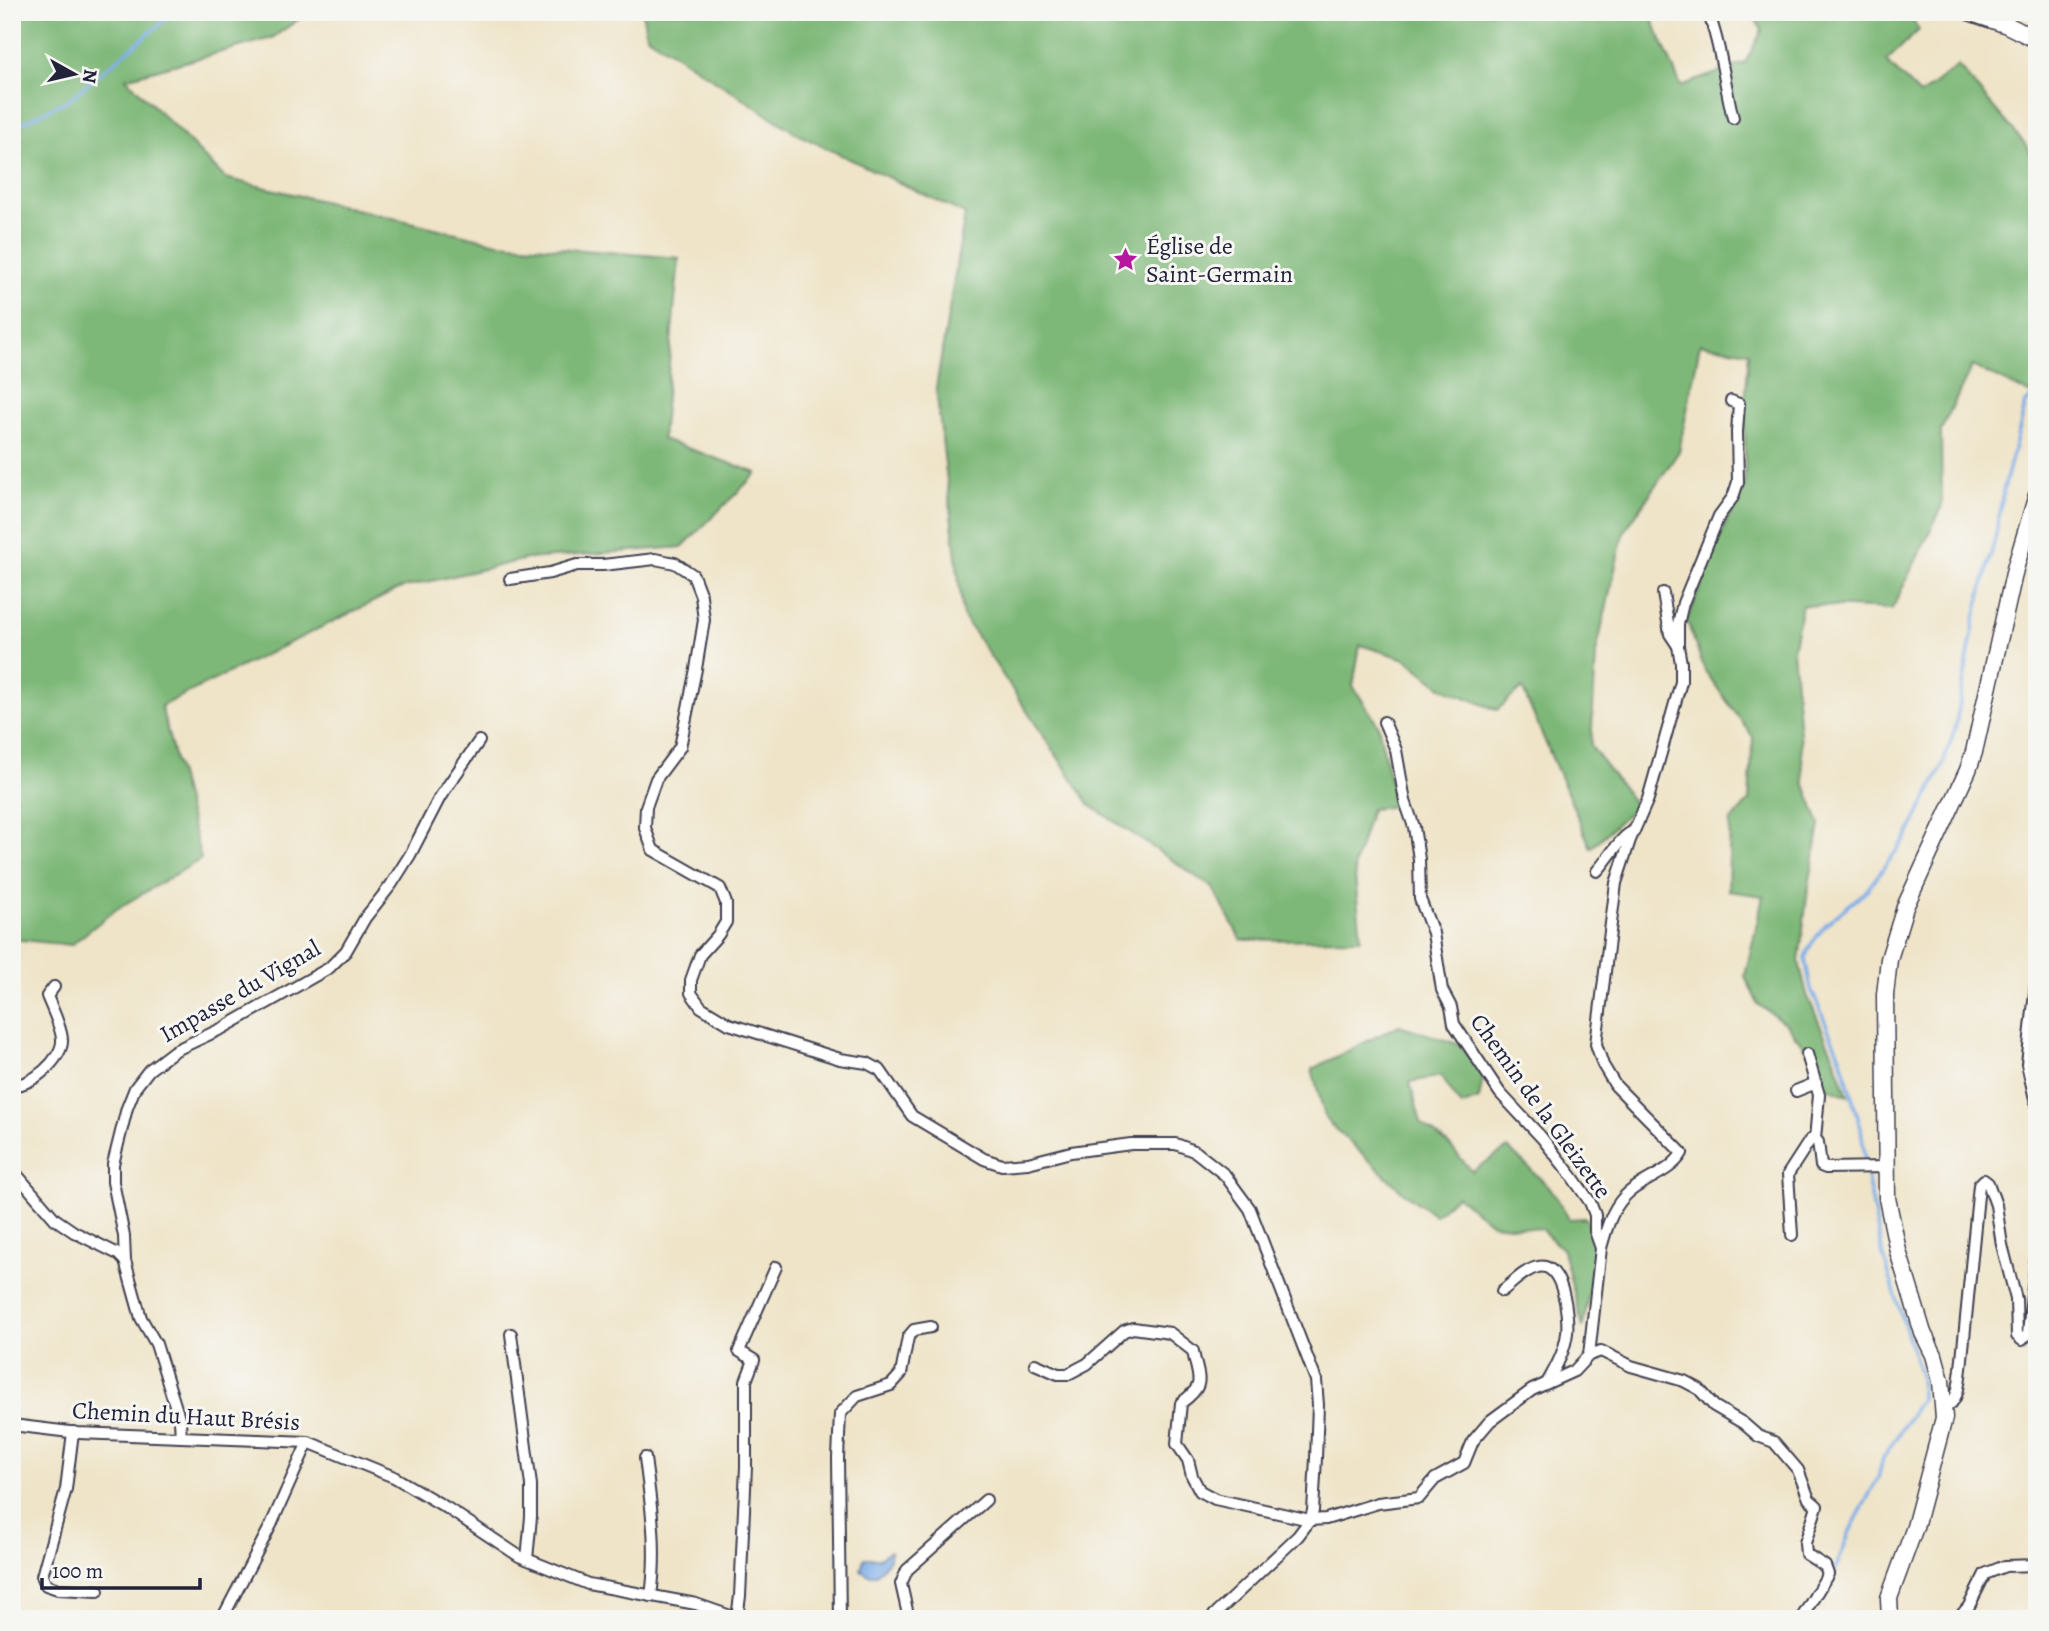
<svg xmlns="http://www.w3.org/2000/svg" width="2049" height="1631" font-family="Alegreya,serif">
<style>
.forest{fill:#7eb878;stroke:#506d5a;stroke-width:2}
.water{fill:#7dade8;stroke:#506892;stroke-width:2}
.lines{fill:none;stroke-linecap:round;stroke-linejoin:round}
.stream{stroke:#7dade8;stroke-width:3.5}
.minor-casing{stroke:#413f50;stroke-width:14}
.secondary-casing{stroke:#413f50;stroke-width:19}
.minor{stroke:#fff;stroke-width:10}
.secondary{stroke:#fff;stroke-width:16}
.labels{text-anchor:middle;stroke-width:6;stroke-linejoin:round;paint-order:stroke}
.poi-label{font-size:24px;fill:#22223b;stroke:#f6f6f2;text-anchor:start}
.street-label{font-size:24px;fill:#22223b;stroke:#f6f6f2}
</style>
<rect width="100%" height="100%" fill="#f6f6f2"/>
<filter id="ink" filterUnits="userSpaceOnUse"><feTurbulence type="fractalNoise" baseFrequency=".0143" numOctaves="2"/><feDisplacementMap in="SourceGraphic" scale="14" xChannelSelector="R" yChannelSelector="G"/><feConvolveMatrix kernelMatrix="1 2 1 2 8 2 1 2 1" color-interpolation-filters="sRGB"/></filter>
<filter id="wash" filterUnits="userSpaceOnUse"><feTurbulence type="fractalNoise" baseFrequency=".00686" numOctaves="4" result="noise"/><feDisplacementMap in="SourceGraphic" scale="28" xChannelSelector="R" yChannelSelector="G"/><feGaussianBlur stdDeviation="1.57" result="paint"/><feColorMatrix in="noise" values="0 0 0 0 0 0 0 0 0 0 0 0 0 0 0 0 0 1.4 0 .05"/><feComposite in="paint" operator="in"/></filter>
<g filter="url(#wash)">
<rect width="100%" height="100%" fill="#efe4c8"/>
<g class="forest">
<path d="M 12,12 L 309,12 L 272,38 L 126,78 L 225,178 L 498,243 L 679,258 L 662,439 L 757,473 L 682,547 L 527,559 L 401,588 L 161,706 L 201,859 L 115,910 L 71,945 L 12,939 Z"/>
<path d="M 642,12 L 1649,12 L 1681,86 L 1745,63 L 1762,30 L 1751,12 L 1908,12 L 1919,30 L 1886,61 L 1920,95 L 1958,66 L 2027,146 L 2037,164 L 2037,397 L 1972,366 L 1941,430 L 1942,507 L 1892,609 L 1802,605 L 1793,650 L 1804,782 L 1820,825 L 1807,896 L 1799,962 L 1807,995 L 1835,1059 L 1848,1096 L 1819,1084 L 1811,1055 L 1786,1024 L 1758,1004 L 1745,976 L 1763,896 L 1728,891 L 1730,822 L 1749,801 L 1753,737 L 1705,671 L 1687,621 L 1726,523 L 1745,487 L 1745,403 L 1749,352 L 1700,344 L 1679,451 L 1623,534 L 1596,653 L 1591,746 L 1636,806 L 1591,848 L 1522,688 L 1497,710 L 1442,688 L 1406,659 L 1360,645 L 1353,686 L 1378,725 L 1396,806 L 1371,809 L 1354,866 L 1361,939 L 1241,940 L 1213,888 L 1090,805 L 963,616 L 936,388 L 965,214 L 799,135 L 647,36 Z"/>
<path d="M 1399,1025 L 1461,1045 L 1483,1078 L 1479,1099 L 1461,1106 L 1441,1076 L 1410,1082 L 1421,1123 L 1447,1143 L 1472,1171 L 1508,1148 L 1551,1189 L 1569,1219 L 1586,1218 L 1595,1251 L 1583,1328 L 1563,1250 L 1541,1229 L 1492,1224 L 1457,1196 L 1435,1215 L 1404,1193 L 1326,1120 L 1312,1069 Z"/>
</g>
<path class="water" d="M 890,1551 L 890,1559 L 876,1575 L 869,1575 L 861,1570 L 864,1558 L 879,1558 Z"/>
<g class="lines">
<g class="stream">
<path d="M 12,128 L 68,100 L 175,12"/>
<path d="M 1808,1619 L 1830,1583 L 1850,1531 L 1878,1478 L 1883,1458 L 1921,1399 L 1920,1375 L 1882,1251 L 1868,1182 L 1861,1128 L 1841,1059 L 1811,989 L 1805,958 L 1810,946 L 1826,924 L 1866,891 L 1907,837 L 1941,770 L 1955,729 L 1975,618 L 1996,534 L 2003,492 L 2026,403 L 2037,392"/>
</g>
</g>
</g>
<g filter="url(#ink)">
<g class="lines">
<defs>
<g id="minor">
<path d="M 1708,12 C 1721,46 1724,82 1733,118"/>
<path d="M 510,579 L 550,573 L 577,565 L 603,565 L 655,559 L 675,563 L 693,575 L 701,596 L 704,620 L 696,669 L 680,747 L 656,779 L 646,807 L 645,828 L 653,850 L 720,888 L 726,903 L 726,922 L 718,935 L 700,955 L 691,980 L 691,993 L 701,1007 L 729,1024 L 840,1059 L 867,1063 L 880,1070 L 912,1116 L 984,1159 L 1002,1165 L 1028,1163 L 1071,1152 L 1131,1144 L 1176,1144 L 1196,1152 L 1225,1175 L 1250,1209 L 1316,1380 L 1318,1405 L 1316,1458 L 1313,1511 L 1310,1520 L 1298,1536 L 1210,1619"/>
<path d="M 1663,593 L 1670,634 L 1678,646"/>
<path d="M 1384,722 L 1396,750 L 1405,801 L 1414,827 L 1419,859 L 1420,899 L 1433,933 L 1442,990 L 1451,1007 L 1454,1024 L 1500,1093 L 1542,1138 L 1571,1175 L 1590,1202 L 1595,1215 L 1595,1231 L 1601,1248 L 1589,1355"/>
<path d="M 1597,871 C 1608,860 1621,835 1634,831"/>
<path d="M 2037,975 L 2027,1064 L 2037,1108"/>
<path d="M 1807,1054 L 1819,1095 L 1815,1139"/>
<path d="M 12,1084 C 29,1089 64,1058 62,1039 C 61,1026 52,1009 47,996 L 54,987"/>
<path d="M 1796,1091 L 1816,1083"/>
<path d="M 12,1169 L 55,1219 L 74,1232 L 118,1254 L 125,1261 L 141,1318 L 156,1344 L 180,1421 L 181,1437"/>
<path d="M 1792,1235 L 1788,1174 L 1810,1140 L 1815,1139 L 1818,1142 L 1821,1166 L 1826,1168 L 1887,1167"/>
<path d="M 1601,1248 C 1606,1230 1611,1211 1624,1197 C 1640,1179 1670,1174 1682,1153 L 1615,1085 L 1603,1065 L 1596,1044 L 1616,883 L 1630,840 L 1648,799 L 1681,682 L 1681,663 L 1678,646 L 1678,624 L 1683,603 L 1719,516 L 1733,497 L 1738,482 L 1737,432 L 1739,404 L 1731,401"/>
<path d="M 125,1261 L 124,1236 L 113,1182 L 113,1164 L 127,1108 L 135,1088 L 149,1070 L 174,1051 L 223,1028 L 329,968 L 346,951 L 365,918 L 391,885 L 410,855 L 440,797 L 479,741"/>
<path d="M 1502,1291 C 1513,1283 1524,1270 1538,1267 C 1563,1261 1569,1316 1567,1333 C 1565,1351 1556,1367 1547,1383"/>
<path d="M 511,1334 L 531,1485 L 531,1517 L 527,1559"/>
<path d="M 1035,1364 L 1058,1374 L 1068,1374 L 1087,1364 L 1124,1331 L 1133,1328 L 1170,1333 L 1193,1351 C 1198,1380 1207,1384 1181,1403 L 1177,1444 L 1188,1460 L 1192,1476 L 1200,1491 L 1215,1499 L 1310,1520 L 1326,1519 L 1378,1503 L 1419,1498 L 1435,1479 L 1464,1463 L 1473,1441 L 1490,1421 L 1532,1390 L 1574,1371 L 1589,1355 L 1601,1351 L 1631,1366 L 1684,1381 L 1699,1389 L 1714,1406 L 1743,1423 L 1758,1436 L 1774,1442 L 1798,1470 L 1809,1499 L 1817,1506 L 1805,1543 L 1806,1554 L 1825,1566 L 1828,1574 L 1801,1619"/>
<path d="M 1945,1407 C 1959,1402 1959,1382 1961,1369 L 1979,1185 L 1984,1180 L 1988,1183 L 1996,1205 L 2002,1245 L 2016,1299 L 2017,1336 L 2022,1340 L 2028,1334 L 2037,1249"/>
<path d="M 12,1425 L 78,1433 L 308,1442 L 394,1477 L 447,1508 L 519,1556 L 588,1584 L 696,1604 L 739,1619"/>
<path d="M 73,1432 L 66,1489 L 42,1576 L 46,1585 L 58,1589 L 98,1591"/>
<path d="M 645,1458 C 651,1506 658,1548 651,1596"/>
<path d="M 737,1618 L 740,1596 L 746,1467 L 746,1381 L 754,1360 L 739,1351 L 776,1267"/>
<path d="M 222,1619 L 271,1525 L 308,1442"/>
<path d="M 840,1619 L 838,1458 L 840,1414 L 857,1396 L 891,1385 L 901,1374 L 908,1337 L 914,1330 L 931,1327"/>
<path d="M 909,1619 L 901,1584 L 907,1570 L 986,1500"/>
<path d="M 1958,1619 L 1969,1606 L 1985,1574 L 2005,1566 L 2037,1565"/>
</g>
<g id="secondary">
<path d="M 1969,12 L 2007,25 L 2037,40"/>
<path d="M 1890,1619 L 1889,1598 L 1915,1527 L 1944,1418 L 1941,1381 L 1934,1355 L 1923,1333 L 1898,1251 L 1887,1198 L 1885,995 L 1889,959 L 1905,907 L 1968,770 L 1974,752 L 2015,569 L 2037,495"/>
</g>
</defs>
<use href="#minor" class="minor-casing"/>
<use href="#secondary" class="secondary-casing"/>
<use href="#minor" class="minor"/>
<use href="#secondary" class="secondary"/>
</g>
</g>
<defs>
<symbol id="sight-bare" viewBox="-9 -9 18 18"><path d="M0-6L1.8-2.2L6-1.7L2.9 1.2L3.7 5.4L0 3.3L-3.7 5.4L-2.9 1.2L-6-1.7L-1.8-2.2Z" fill="#b5179e" stroke="#f6f6f2" stroke-width="2.5" paint-order="stroke"/></symbol>
</defs>
<g fill-rule="evenodd">
<use href="#sight-bare" x="1108" y="242" width="35" height="35"/>
</g>
<g class="labels">
<g class="poi-label">
<text x="1146" y="254">Église de<tspan x="1146" dy="28">Saint-Germain</tspan></text>
</g>
<g class="street-label">
<text transform="translate(240 991) rotate(-30)" y="8">Impasse du Vignal</text>
<text transform="translate(1541 1106) rotate(54)" y="8">Chemin de la Gleizette</text>
<text transform="translate(186 1416) rotate(3)" y="8">Chemin du Haut Brésis</text>
</g>
</g>
<rect width="2049" height="1631" fill="none" stroke="#f6f6f2" stroke-width="42"/>
<g transform="translate(74 74) rotate(98)" stroke="#f6f6f2" stroke-width="5" paint-order="stroke">
<path d="M0-5L12 26L0 18L-12 26Z" fill="#22223b"/>
<text y="-10" font-size="19" font-weight="bold" text-anchor="middle" fill="#22223b">N</text>
</g>
<path d="M42 1578v10h158v-10" fill="none" stroke="#22223b" stroke-width="3.5"/>
<text x="52" y="1578" font-size="21" fill="#22223b" stroke="#f6f6f2" stroke-width="5" paint-order="stroke">100 m</text>
</svg>
